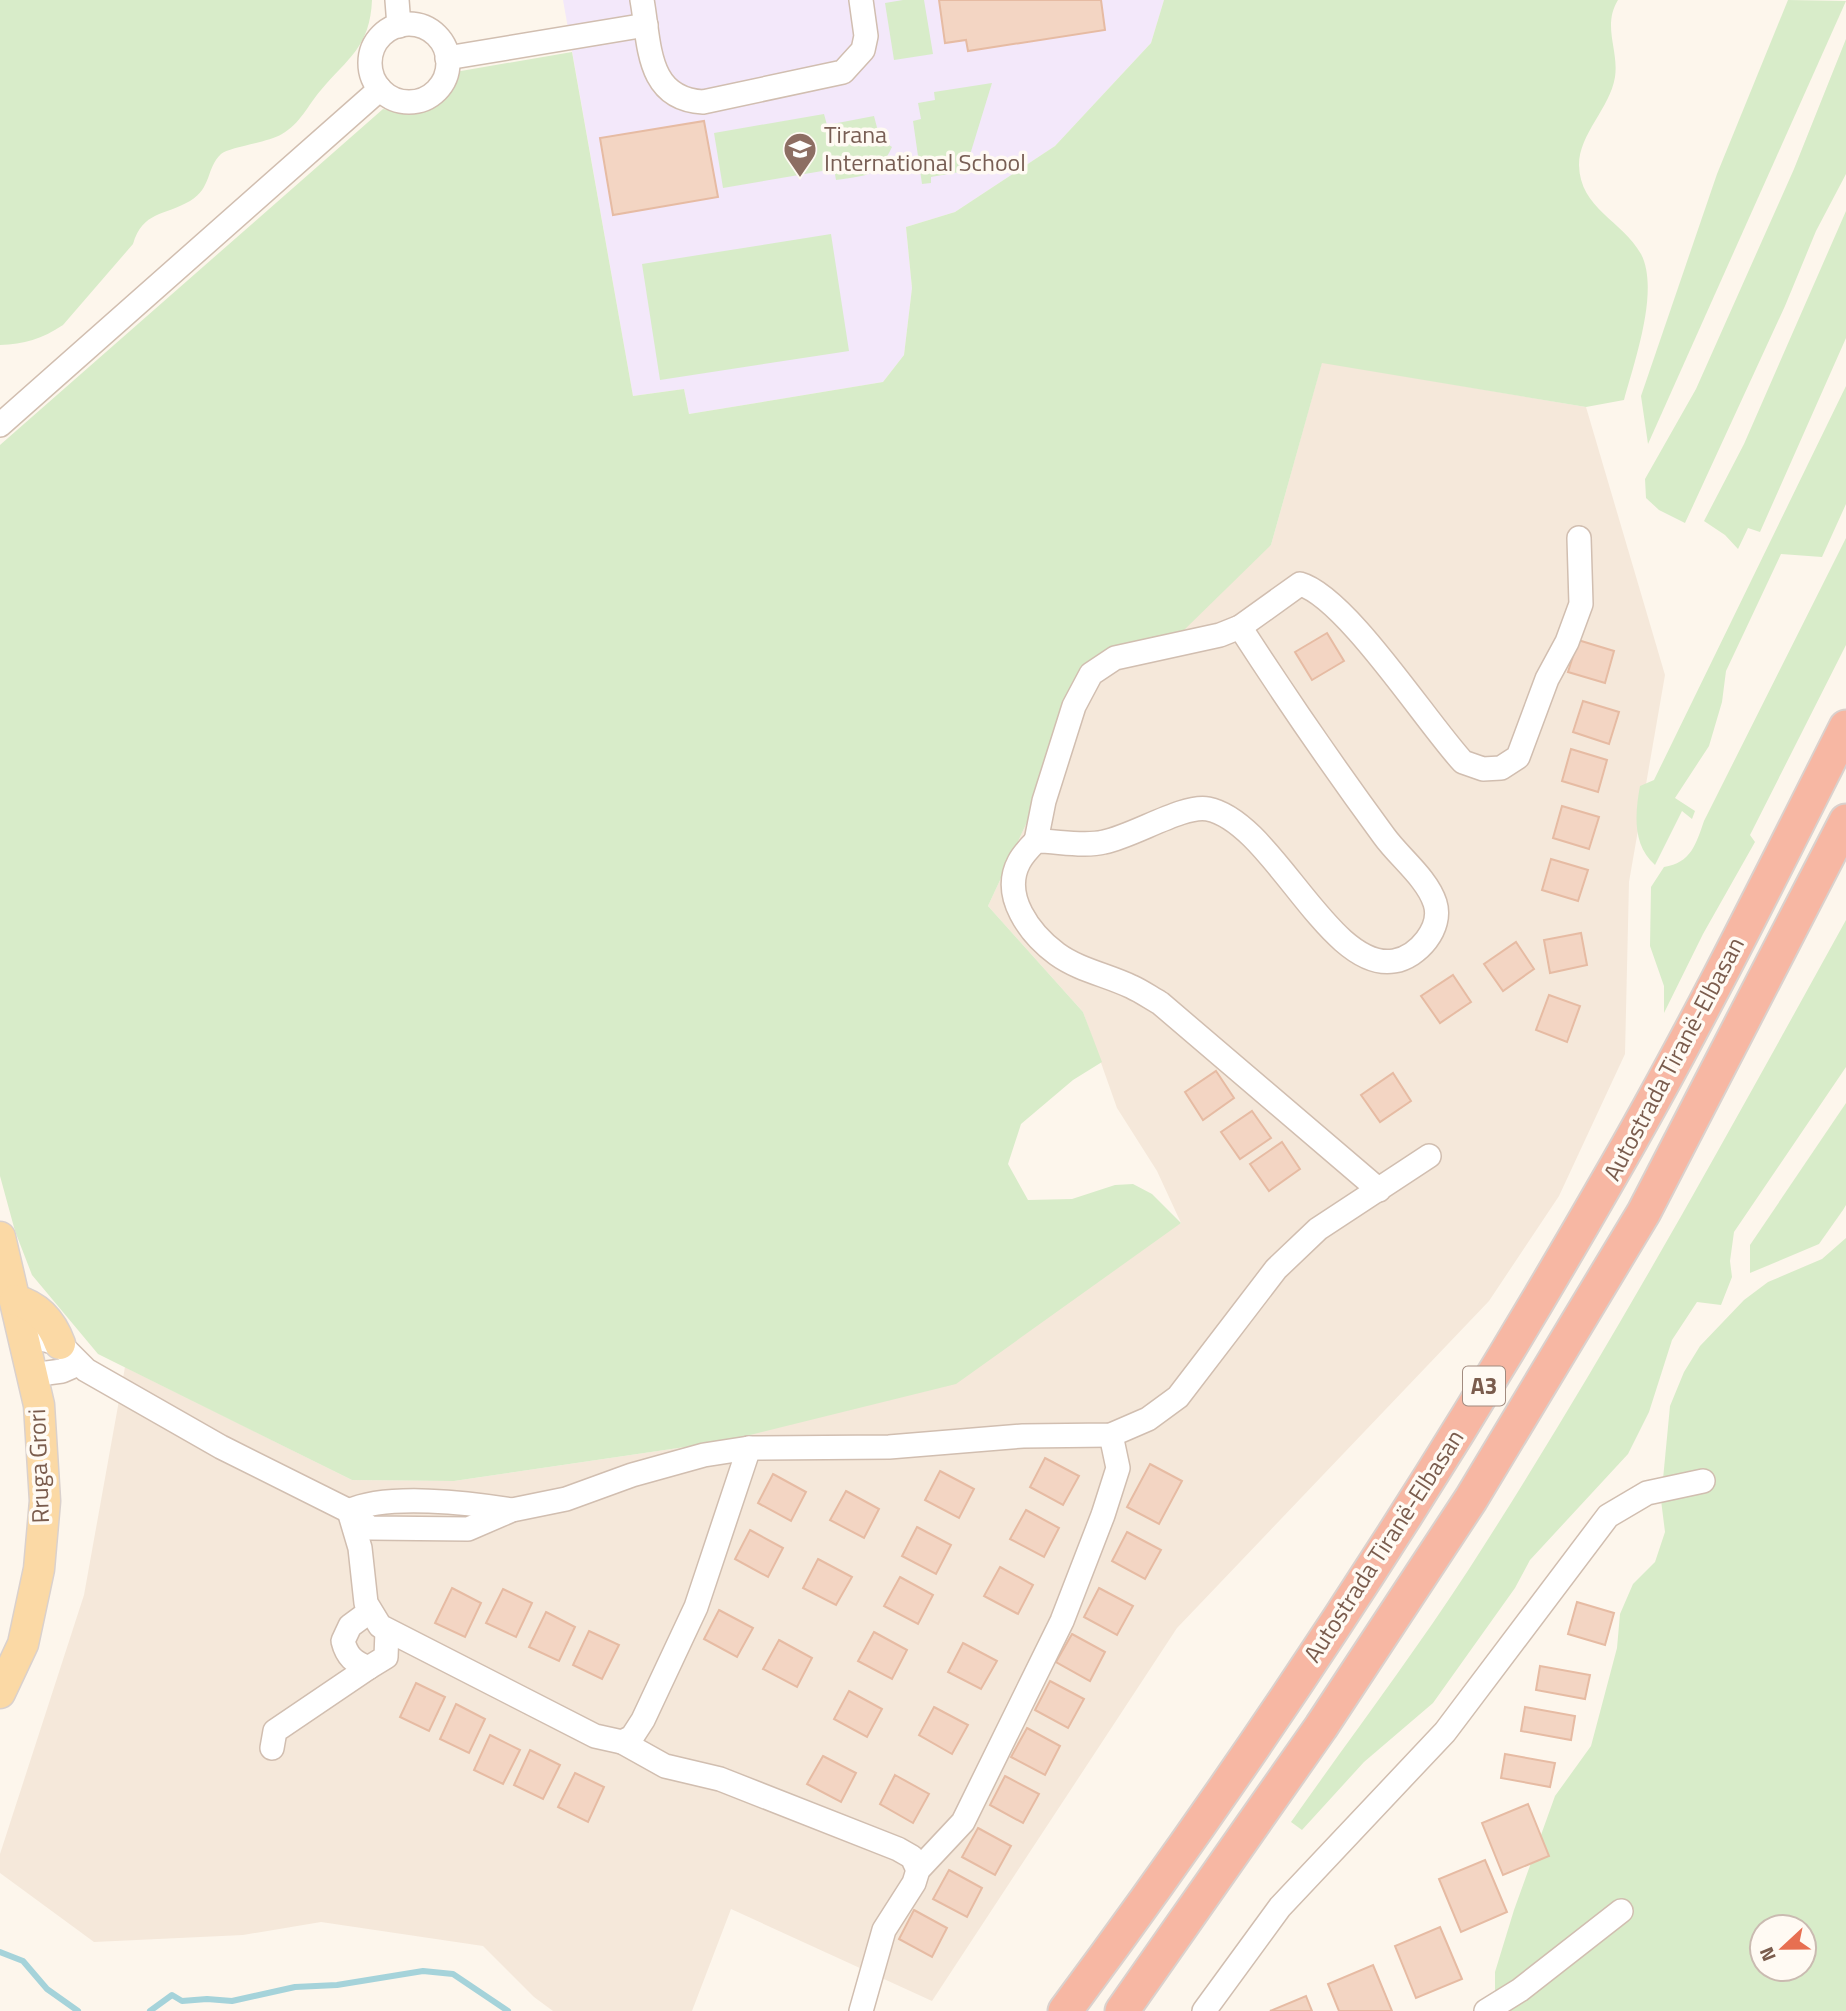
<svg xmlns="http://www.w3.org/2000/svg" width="1846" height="2011" font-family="'Titillium Web',sans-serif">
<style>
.residential{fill:#f5e8da}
.education{fill:#f3e8fa}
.green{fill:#d8ecc9;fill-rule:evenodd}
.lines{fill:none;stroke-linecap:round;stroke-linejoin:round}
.stream{stroke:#a5d3da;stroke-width:6}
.building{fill:#f3d5c3;stroke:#e6bba3;stroke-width:2}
.minor-casing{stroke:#d1beb0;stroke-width:26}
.major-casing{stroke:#dad1cd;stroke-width:33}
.highway-casing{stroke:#dad1cd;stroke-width:37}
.minor{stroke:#fff;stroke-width:23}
.major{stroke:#fbd9a5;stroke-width:30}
.highway{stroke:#f7b7a3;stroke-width:33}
.labels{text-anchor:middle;stroke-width:7;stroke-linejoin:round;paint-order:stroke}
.shield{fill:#fffaf3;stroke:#a28b7f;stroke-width:2}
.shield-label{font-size:23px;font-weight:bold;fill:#7a5c4d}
.education-label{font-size:24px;fill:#785e54;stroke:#fffaf3;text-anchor:start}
.street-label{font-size:24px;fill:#7a5c4d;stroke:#fffaf3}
</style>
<rect width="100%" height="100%" fill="#fdf6ec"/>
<path class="residential" d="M 1322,362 L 1586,407 L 1665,675 L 1629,882 L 1625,1054 L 1559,1196 L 1489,1301 L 1177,1628 L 932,2001 L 731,1909 L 692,2011 L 553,2011 L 534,1997 L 483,1946 L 321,1922 L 243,1935 L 94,1942 L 0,1873 L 0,1854 L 84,1595 L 125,1367 L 352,1480 L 454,1481 L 726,1441 L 1181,1223 L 1157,1171 L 1117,1108 L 1083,1012 L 988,906 L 1092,682 L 1271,545 Z"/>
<path class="education" d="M 563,0 L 1164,0 L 1151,43 L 1055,146 L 955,212 L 906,227 L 912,288 L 904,355 L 883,382 L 689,414 L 684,389 L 633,396 Z"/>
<g class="green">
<path d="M 0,0 L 372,0 C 370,47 348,58 321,90 C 308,105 300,124 282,134 C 267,143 229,147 221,154 C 206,168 212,188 190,201 C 164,216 143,211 133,244 L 63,325 C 42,339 24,344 0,345 Z"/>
<path d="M 903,0 L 924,0 L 933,54 L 894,60 L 885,3 Z"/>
<path d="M 1164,0 L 1618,0 C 1602,26 1619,50 1615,77 C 1610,108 1579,134 1579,165 C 1580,209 1622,220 1641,254 C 1660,290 1634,363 1624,400 L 1586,407 L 1322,363 L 1271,545 L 1182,632 L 1092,682 L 988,906 L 1083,1012 L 1102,1062 L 1073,1080 L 1021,1124 L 1008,1164 L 1028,1200 L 1072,1199 L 1115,1185 L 1133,1184 L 1152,1194 L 1181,1223 L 956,1384 L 726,1441 L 454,1481 L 352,1480 L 98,1354 L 32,1275 L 15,1231 L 0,1176 L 0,445 L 383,109 C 423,120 440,109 455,72 L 572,52 L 633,396 L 684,389 L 689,414 L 883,382 L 904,355 L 912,288 L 906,227 L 955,212 L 1055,146 L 1151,43 Z"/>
<path d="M 1788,0 L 1846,1 L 1648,444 L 1641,396 L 1717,174 Z"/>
<path d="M 1846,39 L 1846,174 L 1816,231 L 1785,306 L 1685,523 L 1659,510 L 1646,498 L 1645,479 L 1696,389 L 1794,169 Z"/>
<path d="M 992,83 L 965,171 L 931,177 L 931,183 L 922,184 L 913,121 L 921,119 L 918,103 L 935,100 L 934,92 Z"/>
<path d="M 824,114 L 827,125 L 874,116 L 880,139 L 892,147 C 877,178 868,175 836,180 L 834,169 L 723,188 L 714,133 Z"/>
<path d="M 1846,211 L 1846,338 L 1760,532 L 1748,528 L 1738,549 L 1725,535 L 1704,521 L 1744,444 Z"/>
<path d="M 831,234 L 849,351 L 660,380 L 642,264 Z"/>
<path d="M 1846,386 L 1846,504 L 1822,557 L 1781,554 L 1726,671 L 1722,702 L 1709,746 L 1675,798 L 1695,811 L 1692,819 L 1682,811 L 1655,865 C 1632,845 1635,813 1640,786 L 1654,780 Z"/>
<path d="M 1846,538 L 1846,645 L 1750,835 L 1755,842 L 1703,934 L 1664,1013 L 1664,986 L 1650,946 L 1651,887 L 1664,867 C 1691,863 1696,844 1704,821 Z"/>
<path d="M 1846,920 L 1846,1067 L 1734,1232 L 1730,1261 L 1732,1277 L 1721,1305 L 1697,1302 L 1672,1340 L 1649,1412 L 1628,1454 L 1530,1560 L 1515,1588 L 1433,1703 L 1364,1762 L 1302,1830 L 1291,1822 C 1350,1738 1413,1655 1469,1569 C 1605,1358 1725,1139 1846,920 Z"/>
<path d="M 1846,1103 L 1846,1205 L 1843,1210 L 1819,1244 L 1750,1273 L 1750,1245 Z"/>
<path d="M 1846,1238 L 1846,2011 L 1495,2011 L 1495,1972 L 1514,1910 L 1555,1796 L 1591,1746 L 1617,1648 L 1620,1614 L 1633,1584 L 1655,1562 L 1665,1532 L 1661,1500 L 1670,1406 L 1684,1372 L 1700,1346 L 1744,1300 L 1768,1282 L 1822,1259 ZM 1762,1927 L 1804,1927 L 1804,1969 L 1762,1969 Z"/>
</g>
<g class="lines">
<g class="stream">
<path d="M 0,1952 L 23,1961 L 47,1989 L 78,2011"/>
<path d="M 150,2011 L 172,1995 L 182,2001 L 207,1999 L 232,2001 L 295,1987 L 337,1985 L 423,1971 L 453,1974 L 508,2011"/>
</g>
</g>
<g class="building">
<path d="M 939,0 L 1101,0 L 1105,30 L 968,51 L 966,40 L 945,43 Z"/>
<path d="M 704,121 L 718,197 L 613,215 L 600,138 Z"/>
<path d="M 1327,633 L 1344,661 L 1312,680 L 1295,652 Z"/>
<path d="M 1578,640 L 1614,651 L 1605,683 L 1568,672 Z"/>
<path d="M 1583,701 L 1619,712 L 1609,744 L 1573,732 Z"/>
<path d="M 1571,749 L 1607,760 L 1598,792 L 1562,781 Z"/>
<path d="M 1562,806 L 1599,817 L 1589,849 L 1553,838 Z"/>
<path d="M 1551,859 L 1588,870 L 1578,901 L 1542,890 Z"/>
<path d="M 1581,933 L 1587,965 L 1550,973 L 1544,940 Z"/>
<path d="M 1516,942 L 1534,969 L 1503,991 L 1484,964 Z"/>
<path d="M 1453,975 L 1471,1002 L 1440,1023 L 1421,996 Z"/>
<path d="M 1549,995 L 1580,1006 L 1567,1042 L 1536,1030 Z"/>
<path d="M 1216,1071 L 1234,1098 L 1203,1120 L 1185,1092 Z"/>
<path d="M 1393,1073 L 1411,1101 L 1380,1122 L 1361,1095 Z"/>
<path d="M 1252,1111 L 1271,1138 L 1240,1159 L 1221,1132 Z"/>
<path d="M 1282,1142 L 1300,1169 L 1269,1191 L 1250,1164 Z"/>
<path d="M 1045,1458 L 1079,1476 L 1063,1505 L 1030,1487 Z"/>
<path d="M 1150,1464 L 1182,1481 L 1159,1524 L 1127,1507 Z"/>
<path d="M 940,1471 L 974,1489 L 959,1518 L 925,1500 Z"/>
<path d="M 773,1474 L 806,1492 L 791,1521 L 758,1503 Z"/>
<path d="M 846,1491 L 879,1509 L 864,1538 L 830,1520 Z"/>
<path d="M 1026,1510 L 1059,1528 L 1044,1557 L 1010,1539 Z"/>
<path d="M 917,1527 L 951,1545 L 936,1574 L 902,1556 Z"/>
<path d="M 750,1530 L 783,1548 L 768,1577 L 735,1559 Z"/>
<path d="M 1127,1532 L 1161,1550 L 1145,1579 L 1112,1561 Z"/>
<path d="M 818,1559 L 852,1577 L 836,1605 L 803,1588 Z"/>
<path d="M 1000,1567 L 1033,1585 L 1018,1614 L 984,1596 Z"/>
<path d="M 900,1577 L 933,1595 L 918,1624 L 884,1606 Z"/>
<path d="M 452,1588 L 481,1603 L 465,1637 L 435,1623 Z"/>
<path d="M 1099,1588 L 1133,1606 L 1117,1635 L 1084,1617 Z"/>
<path d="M 503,1589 L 532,1603 L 516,1637 L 486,1623 Z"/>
<path d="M 1577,1602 L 1614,1613 L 1605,1645 L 1568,1634 Z"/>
<path d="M 719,1610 L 753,1628 L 737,1657 L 704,1639 Z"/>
<path d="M 546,1612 L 575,1627 L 559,1661 L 529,1647 Z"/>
<path d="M 589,1631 L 619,1645 L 602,1679 L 573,1665 Z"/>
<path d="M 874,1632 L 907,1650 L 892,1679 L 858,1661 Z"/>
<path d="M 1072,1634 L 1105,1652 L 1090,1681 L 1056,1662 Z"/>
<path d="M 779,1640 L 812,1658 L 797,1687 L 763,1669 Z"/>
<path d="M 963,1643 L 997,1661 L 981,1689 L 948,1672 Z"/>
<path d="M 1540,1666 L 1590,1675 L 1585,1699 L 1536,1690 Z"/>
<path d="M 1050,1681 L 1084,1699 L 1068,1728 L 1035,1710 Z"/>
<path d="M 416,1683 L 445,1697 L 429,1731 L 400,1717 Z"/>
<path d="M 849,1691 L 882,1709 L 867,1737 L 834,1719 Z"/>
<path d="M 456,1704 L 485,1719 L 469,1753 L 440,1739 Z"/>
<path d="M 934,1707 L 968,1725 L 952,1754 L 919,1735 Z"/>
<path d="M 1525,1707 L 1575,1716 L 1571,1740 L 1521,1731 Z"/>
<path d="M 1027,1728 L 1060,1746 L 1045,1775 L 1011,1757 Z"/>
<path d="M 490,1735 L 520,1750 L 503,1784 L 474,1770 Z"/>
<path d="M 530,1750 L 560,1765 L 543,1799 L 514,1785 Z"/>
<path d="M 1505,1754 L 1555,1763 L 1550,1787 L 1501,1778 Z"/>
<path d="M 823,1756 L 856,1773 L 841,1802 L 807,1784 Z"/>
<path d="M 575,1773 L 604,1787 L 588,1822 L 558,1807 Z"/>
<path d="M 895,1775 L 929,1794 L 913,1823 L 880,1804 Z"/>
<path d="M 1005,1776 L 1039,1794 L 1023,1823 L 990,1805 Z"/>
<path d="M 1528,1804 L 1549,1856 L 1503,1875 L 1482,1823 Z"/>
<path d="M 978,1828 L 1011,1846 L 995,1875 L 962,1857 Z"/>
<path d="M 1485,1860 L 1507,1912 L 1461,1932 L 1439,1879 Z"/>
<path d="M 949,1870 L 982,1888 L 967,1917 L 933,1899 Z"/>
<path d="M 914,1910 L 947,1928 L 932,1957 L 899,1939 Z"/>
<path d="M 1440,1927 L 1462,1979 L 1416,1998 L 1395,1946 Z"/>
<path d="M 1373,1965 L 1392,2011 L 1339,2011 L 1328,1984 Z"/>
<path d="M 1306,1996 L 1312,2011 L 1270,2011 Z"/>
</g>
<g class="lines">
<defs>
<g id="minor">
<path d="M 397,0 L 399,26"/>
<path d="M 642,0 C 650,44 646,99 703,102 L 843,72 L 863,50 L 866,36 L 861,0"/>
<circle cx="409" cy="63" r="39"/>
<path d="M 447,58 L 646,25"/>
<path d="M 0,425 L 380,89"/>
<path d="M 1240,627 C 1286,698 1334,768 1384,836 C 1399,857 1427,878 1435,903 C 1443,928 1418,957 1394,961 C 1329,972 1273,822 1208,809 C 1184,804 1134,836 1104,842 C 1084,847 1057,841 1036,841 C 1030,847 1023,854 1019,862 C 1001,896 1030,934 1057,954 C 1079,970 1107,975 1132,987 C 1141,991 1151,998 1160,1003 L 1379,1190"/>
<path d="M 1036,841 L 1044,801 L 1074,706 L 1091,674 L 1115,658 L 1220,635 L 1240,627 L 1300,584 C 1346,597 1426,722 1463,762 L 1483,769 L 1501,768 L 1518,757 L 1547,679 L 1567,642 L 1581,604 L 1579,538"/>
<path d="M 45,1340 L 60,1344 L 86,1370 L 221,1447 L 349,1511 L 370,1528 L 468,1529 L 512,1510 L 566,1499 L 632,1475 L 704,1455 L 749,1448 L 889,1447 L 1023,1436 L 1111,1435 L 1148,1419 L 1178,1397 L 1276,1269 L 1318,1229 L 1429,1156"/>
<path d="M 32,1375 L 62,1371 L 78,1364"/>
<path d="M 349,1511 L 360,1548 L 366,1603 L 380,1626 L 595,1736 L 622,1742 L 632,1737 L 643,1720 L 696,1607 L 749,1448"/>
<path d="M 349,1511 C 387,1493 470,1503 512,1510"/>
<path d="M 369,1612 L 350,1626 L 343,1641 C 347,1657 354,1662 368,1668 L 386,1657 L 387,1631"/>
<path d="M 622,1742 L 665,1766 L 720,1779 L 898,1849 L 912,1857 L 918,1870"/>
<path d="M 272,1748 L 275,1731 L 368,1668"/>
<path d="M 861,2011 L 884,1930 L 914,1883 L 918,1870 L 963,1822 L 1062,1621 L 1103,1515 L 1118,1468 L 1111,1435"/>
<path d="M 1204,2011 L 1280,1907 L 1445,1732 L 1608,1516 L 1647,1493 L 1703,1481"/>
<path d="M 1486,2011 L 1520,1990 L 1621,1911"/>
</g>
<g id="major">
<path d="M 0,1237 L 39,1405 L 45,1501 L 39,1569 L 23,1644 L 0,1693"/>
<path d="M 15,1300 C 38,1306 52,1322 60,1344"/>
</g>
<g id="highway">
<path d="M 1065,2011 C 1262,1746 1443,1468 1607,1182 C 1693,1034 1769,880 1846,727"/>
<path d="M 1122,2011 L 1321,1727 L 1471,1499 L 1644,1212 L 1846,821"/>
</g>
</defs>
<use href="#minor" class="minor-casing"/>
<use href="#major" class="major-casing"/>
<use href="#highway" class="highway-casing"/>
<use href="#minor" class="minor"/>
<use href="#major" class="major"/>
<use href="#highway" class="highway"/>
</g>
<defs>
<symbol id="school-pin" viewBox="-11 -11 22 30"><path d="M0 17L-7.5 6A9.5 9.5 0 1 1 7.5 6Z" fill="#8d6e63" stroke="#fffaf3"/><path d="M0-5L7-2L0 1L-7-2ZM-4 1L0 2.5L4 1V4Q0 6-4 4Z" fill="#fff"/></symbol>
</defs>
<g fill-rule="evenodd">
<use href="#school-pin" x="781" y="130" width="38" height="52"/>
</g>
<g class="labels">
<rect class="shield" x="1463" y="1366.5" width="42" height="39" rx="5"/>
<g class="shield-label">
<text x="1484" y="1394">A3</text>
</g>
<g class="education-label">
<text x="824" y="143">Tirana<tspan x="824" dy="28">International School</tspan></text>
</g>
<g class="street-label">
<text transform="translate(1674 1059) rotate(-62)" y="8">Autostrada Tiranë-Elbasan</text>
<text transform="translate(39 1466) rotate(-92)" y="8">Rruga Grori</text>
<text transform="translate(1384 1546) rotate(-57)" y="8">Autostrada Tiranë-Elbasan</text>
</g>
</g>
<g transform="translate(1783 1948) rotate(248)"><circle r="33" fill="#fffaf3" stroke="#cabbb1" stroke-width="2"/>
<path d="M0-5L12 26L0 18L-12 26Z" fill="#e76f51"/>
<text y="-10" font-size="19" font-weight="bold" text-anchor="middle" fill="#7a5c4d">N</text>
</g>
</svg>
